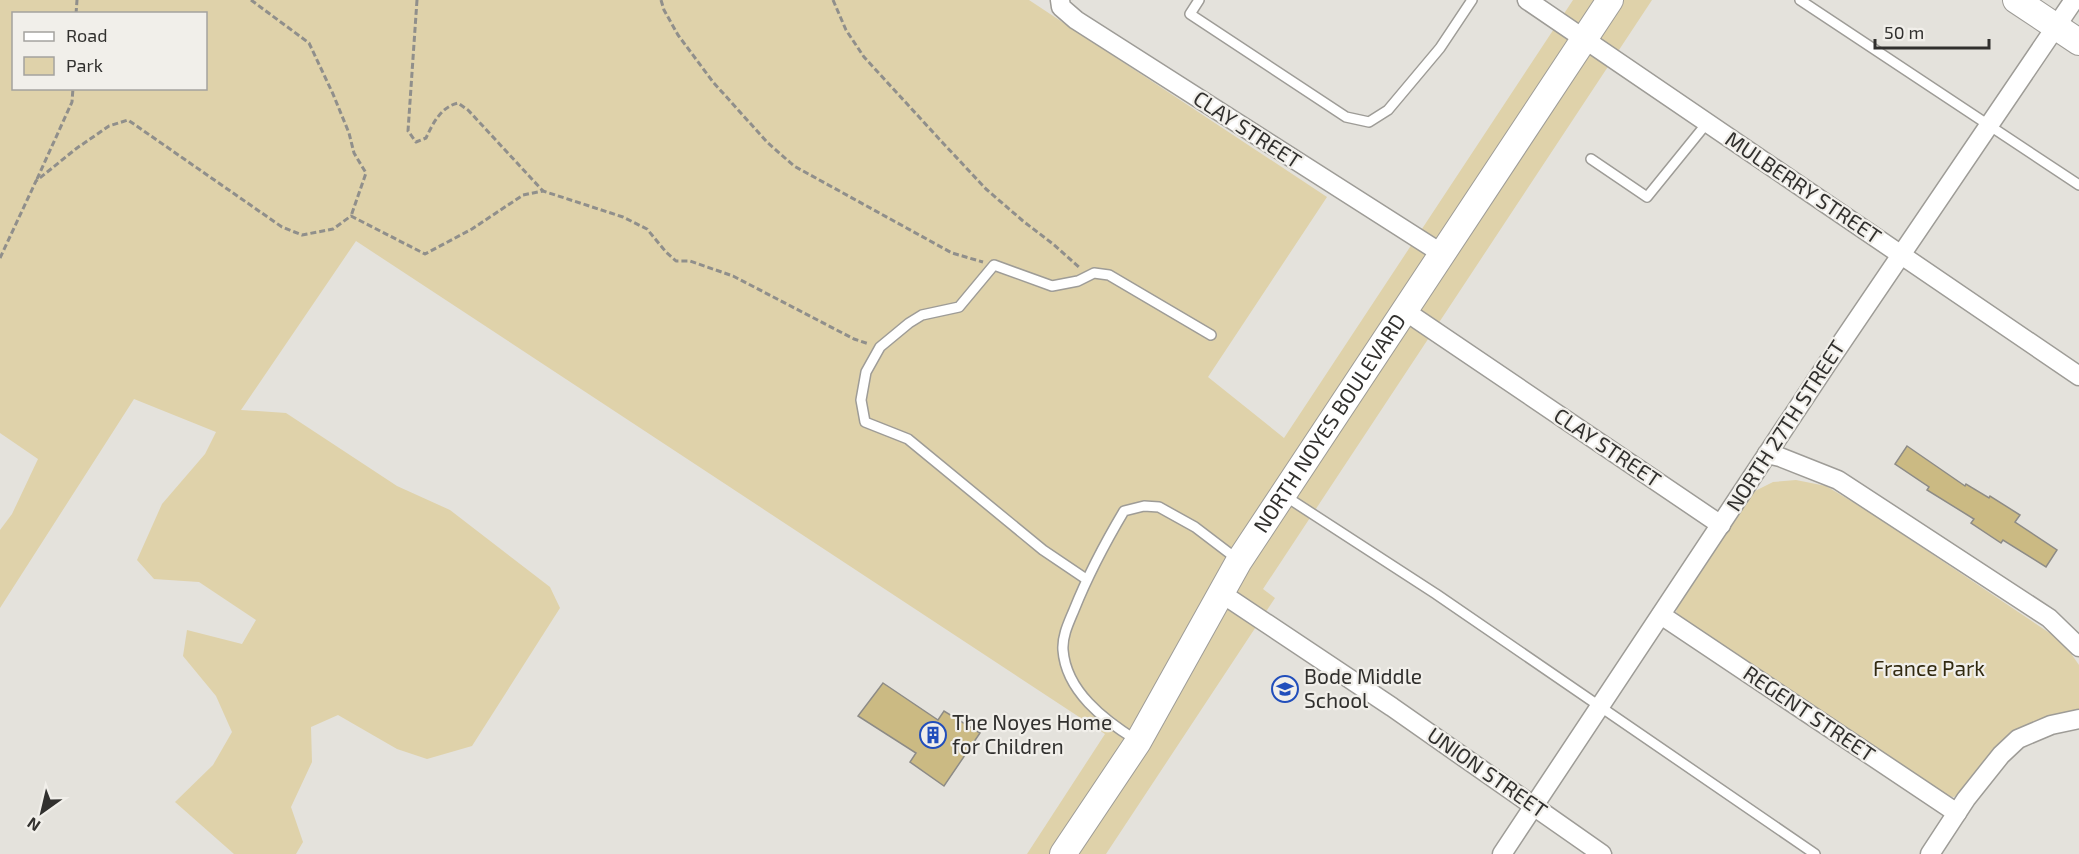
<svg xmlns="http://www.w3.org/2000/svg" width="2079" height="854" font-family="'Exo 2',sans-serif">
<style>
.green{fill:#dfd2aa;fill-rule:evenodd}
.building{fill:#cbba83;stroke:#8d8b86;stroke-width:1.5}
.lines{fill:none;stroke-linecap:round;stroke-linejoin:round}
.lane-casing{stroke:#9e9c97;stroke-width:12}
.street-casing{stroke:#9e9c97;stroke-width:21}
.secondary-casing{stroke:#9e9c97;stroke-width:28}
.path{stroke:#908f8b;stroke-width:3;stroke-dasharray:6 3;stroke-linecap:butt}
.lane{stroke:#fff;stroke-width:9}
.street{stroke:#fff;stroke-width:18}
.secondary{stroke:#fff;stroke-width:26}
.labels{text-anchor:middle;stroke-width:4.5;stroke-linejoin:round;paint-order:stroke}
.street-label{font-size:21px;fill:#31302e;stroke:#f1efea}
.park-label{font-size:21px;fill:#322a11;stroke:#f1efea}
.poi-label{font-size:21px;fill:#31302e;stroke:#f1efea;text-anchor:start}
</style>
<rect width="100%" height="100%" fill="#e4e2dc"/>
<g class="green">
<path d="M 0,0 L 1029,0 L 1327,197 L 1208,377 L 1284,438 L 1573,0 L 1652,0 L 1263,589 L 1275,598 L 1106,854 L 1027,854 L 1105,734 L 356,241 L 241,410 L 286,413 L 397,486 L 450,510 L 550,587 L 560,608 L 472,746 L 427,759 L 397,749 L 338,715 L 311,727 L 312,762 L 291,807 L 303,842 L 296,854 L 234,854 L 175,802 L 213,765 L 232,732 L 216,696 L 183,656 L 187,630 L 242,644 L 256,620 L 199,582 L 154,579 L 137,560 L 162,504 L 205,454 L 216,432 L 134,399 L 0,608 L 0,530 L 12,514 L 38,459 L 0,433 ZM 14,14 L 206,14 L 206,88 L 14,88 Z"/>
<path d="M 1796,480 L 1826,486 L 1868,511 L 2063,642 L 2079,665 L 2079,710 L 2077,712 L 2025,727 L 1962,795 L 1953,797 L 1943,795 L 1681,618 L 1676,612 L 1678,604 L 1753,492 L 1773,482 Z"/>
</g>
<g class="building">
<path d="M 1907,446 L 1965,486 L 1966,484 L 1989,498 L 1990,496 L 2020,515 L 2015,522 L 2057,550 L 2046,567 L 2003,540 L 2001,543 L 1971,523 L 1974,519 L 1927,490 L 1929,487 L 1895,464 Z"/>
<path d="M 883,683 L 938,720 L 944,711 L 980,733 L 944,786 L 910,762 L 916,753 L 858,716 Z"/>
</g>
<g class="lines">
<defs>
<g id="lane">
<path d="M 1199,0 L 1190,14 L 1346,117 L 1369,122 L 1388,110 L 1440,48 L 1472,0"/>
<path d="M 1800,0 L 2079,185"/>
<path d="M 1591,159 L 1647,197 L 1707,123"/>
<path d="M 1285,496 L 1436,594 L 1815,854"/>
<path d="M 1086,579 L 1043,550 L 908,439 L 865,422 L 861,400 L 866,372 L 880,347 L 909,323 L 922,315 L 959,307 L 994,265 L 1052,286 L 1078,281 L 1094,273 L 1109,275 L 1211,335"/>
<path d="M 1136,740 C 1104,720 1066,691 1063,650 C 1062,636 1069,622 1074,610 C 1088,575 1105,543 1124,511 L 1144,506 L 1159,507 L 1195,527 L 1237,559"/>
</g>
<g id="street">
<path d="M 1060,0 L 1061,7 L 1076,20 L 1441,253"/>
<path d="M 1527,0 L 2079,376"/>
<path d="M 1405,311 L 1721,525"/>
<path d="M 1767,454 L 1780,457 L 1838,480 L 2049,618 L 2079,647"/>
<path d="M 1221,593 L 1392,707 L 1602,854"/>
<path d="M 1661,615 L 1957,813"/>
<path d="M 1502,854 L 1827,364 L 2074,0"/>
<path d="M 1930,854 L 1966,799 L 2001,755 L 2018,739 L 2051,725 L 2079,719"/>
</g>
<g id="secondary">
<path d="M 2016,0 L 2079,42"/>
<path id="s1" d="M 1063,854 L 1138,742 L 1239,561 L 1610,0"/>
</g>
</defs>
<use href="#lane" class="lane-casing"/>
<use href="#street" class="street-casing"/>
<use href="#secondary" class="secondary-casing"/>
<g class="path">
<path d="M 251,0 L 309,43 L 333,94 L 349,133 L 354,153 L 366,173 L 351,216"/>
<path d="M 417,0 L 408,131 L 416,142 L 426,138 C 433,123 441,107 458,103 L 468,110 L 543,191"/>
<path d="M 661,0 L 664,10 L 678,35 L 713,82 L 767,142 L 794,166 L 952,253 L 983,262"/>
<path d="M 833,0 L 846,30 L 864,57 L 942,142 L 986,189 L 1023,221 L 1053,244 L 1080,268"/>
<path d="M 76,14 L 77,0"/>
<path d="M 37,179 L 72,102 L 73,88"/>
<path d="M 0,258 L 36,181 L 77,148 L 109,126 L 128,120 L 282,227 L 302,235 L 333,229 L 351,216 L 425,254 L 472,229 L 523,195 L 543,191 L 623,217 L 647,229 L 666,252 L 676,261 L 690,261 L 733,276 L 854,339 L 869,344"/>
</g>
<use href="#lane" class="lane"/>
<use href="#street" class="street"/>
<use href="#secondary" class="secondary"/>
</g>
<defs>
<symbol id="school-ring" viewBox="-11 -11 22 22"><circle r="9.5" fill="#f1efea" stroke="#214ebb" stroke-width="1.5"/><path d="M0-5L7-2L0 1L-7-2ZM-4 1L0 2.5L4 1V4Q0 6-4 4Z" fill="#214ebb"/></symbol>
<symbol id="building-ring" viewBox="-11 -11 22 22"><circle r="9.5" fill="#f1efea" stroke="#214ebb" stroke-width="1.5"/><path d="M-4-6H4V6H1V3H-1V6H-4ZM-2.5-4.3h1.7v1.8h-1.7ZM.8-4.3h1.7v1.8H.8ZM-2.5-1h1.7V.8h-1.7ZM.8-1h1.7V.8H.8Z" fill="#214ebb"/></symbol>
</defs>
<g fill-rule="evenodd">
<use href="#school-ring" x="1270" y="674" width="30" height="30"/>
<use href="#building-ring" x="918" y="720" width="30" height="30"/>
</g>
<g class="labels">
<g class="street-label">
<text transform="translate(1247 130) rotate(33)" y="7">CLAY STREET</text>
<text transform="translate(1803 188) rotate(34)" y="7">MULBERRY STREET</text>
<text dy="7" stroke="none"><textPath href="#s1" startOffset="507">NORTH NOYES BOULEVARD</textPath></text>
<text transform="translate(1786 426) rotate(-57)" y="7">NORTH 27TH STREET</text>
<text transform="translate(1607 448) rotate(34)" y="7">CLAY STREET</text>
<text transform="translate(1809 714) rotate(34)" y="7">REGENT STREET</text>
<text transform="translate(1487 773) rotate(35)" y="7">UNION STREET</text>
</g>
<g class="park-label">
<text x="1929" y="676">France Park</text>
</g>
<g class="poi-label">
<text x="1304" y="684">Bode Middle<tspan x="1304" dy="24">School</tspan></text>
<text x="952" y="730">The Noyes Home<tspan x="952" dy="24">for Children</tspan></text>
</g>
</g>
<rect x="12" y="12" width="195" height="78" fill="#f1efea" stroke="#a4a39f" stroke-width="1.5"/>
<rect x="24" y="32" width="30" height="9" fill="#ffffff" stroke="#a4a39f" stroke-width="1.5"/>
<text x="66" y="42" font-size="18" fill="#31302e">Road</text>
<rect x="24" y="57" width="30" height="18" fill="#dfd2aa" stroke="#a4a39f" stroke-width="1.5"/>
<text x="66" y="72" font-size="18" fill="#31302e">Park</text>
<g transform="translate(42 812) rotate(214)" stroke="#f1efea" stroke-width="4.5" paint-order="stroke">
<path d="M0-4.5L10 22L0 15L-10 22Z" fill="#31302e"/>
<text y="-9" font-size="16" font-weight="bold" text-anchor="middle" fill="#31302e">N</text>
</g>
<path d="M1875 39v9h114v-9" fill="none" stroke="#31302e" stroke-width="3"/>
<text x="1884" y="39" font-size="18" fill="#31302e" stroke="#f1efea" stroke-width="4.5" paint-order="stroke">50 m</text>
</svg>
